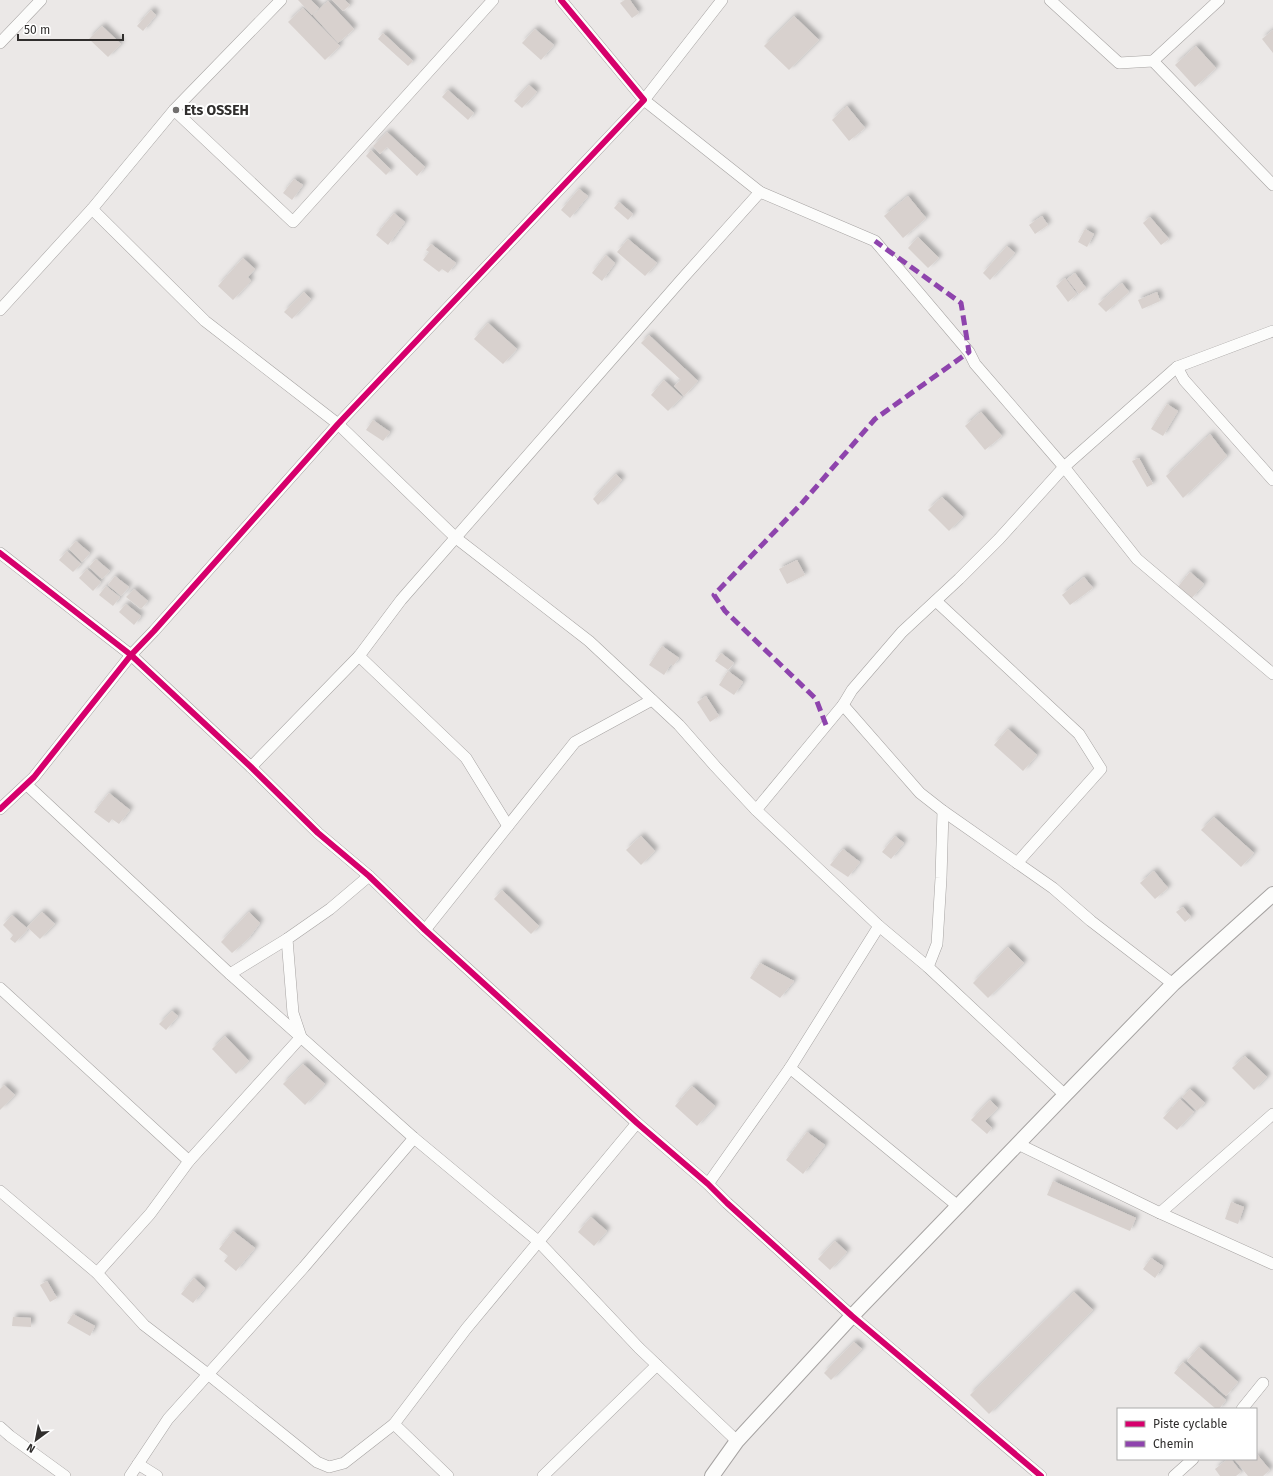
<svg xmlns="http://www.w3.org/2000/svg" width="1273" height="1476" font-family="'Fira Sans',sans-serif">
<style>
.building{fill:#d8d1ce;filter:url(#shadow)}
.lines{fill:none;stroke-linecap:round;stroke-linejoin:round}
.minor-casing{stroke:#a6a3a2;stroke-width:12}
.tertiary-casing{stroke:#a6a3a2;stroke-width:16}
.minor{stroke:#fcfcfb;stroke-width:11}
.tertiary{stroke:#fcfcfb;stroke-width:14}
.quiet{stroke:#8e44ad;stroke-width:5;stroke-dasharray:10 5;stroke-linecap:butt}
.cycleway-casing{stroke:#fff;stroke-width:8}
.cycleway{stroke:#d6006c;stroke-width:6}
.poi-dot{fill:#716f6e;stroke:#fff;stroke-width:1.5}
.labels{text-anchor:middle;stroke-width:4;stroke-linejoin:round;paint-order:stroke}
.poi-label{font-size:14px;font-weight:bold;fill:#302e2d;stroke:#fff;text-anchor:start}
</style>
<defs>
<filter id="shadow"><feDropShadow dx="3.5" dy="-3.5" stdDeviation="2" flood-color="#0004"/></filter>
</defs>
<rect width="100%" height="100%" fill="#ebe8e7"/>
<g class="building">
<path d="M 298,0 L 311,0 L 319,8 L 312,15 Z"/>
<path d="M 332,0 L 345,0 L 350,5 L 343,11 Z"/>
<path d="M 625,0 L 630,0 L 639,13 L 632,18 L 620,3 Z"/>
<path d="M 328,1 L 354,29 L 338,43 L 313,15 Z"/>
<path d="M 303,8 L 340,46 L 325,60 L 288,22 Z"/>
<path d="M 151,10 L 156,15 L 143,31 L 137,26 Z"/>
<path d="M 794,16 L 819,40 L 789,70 L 764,46 Z"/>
<path d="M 102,26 L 121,44 L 108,57 L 89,39 Z"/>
<path d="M 535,29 L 554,45 L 541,60 L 522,43 Z"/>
<path d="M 1273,30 L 1273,53 L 1262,39 Z"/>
<path d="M 383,33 L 413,61 L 408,66 L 378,39 Z"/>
<path d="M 1196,46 L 1216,68 L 1195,87 L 1175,65 Z"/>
<path d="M 529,85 L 537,92 L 522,108 L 514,101 Z"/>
<path d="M 448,90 L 474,113 L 468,120 L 442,97 Z"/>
<path d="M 847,106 L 865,128 L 849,141 L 832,120 Z"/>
<path d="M 387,132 L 425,167 L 417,176 L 387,147 L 380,154 L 373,146 Z"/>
<path d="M 371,150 L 391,170 L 386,175 L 366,156 Z"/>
<path d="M 294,179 L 303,185 L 292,200 L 283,193 Z"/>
<path d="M 579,189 L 588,196 L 570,218 L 561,210 Z"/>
<path d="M 908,196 L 926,218 L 903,238 L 884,216 Z"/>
<path d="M 619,202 L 633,214 L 628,220 L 614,208 Z"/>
<path d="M 394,213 L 405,222 L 388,245 L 376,235 Z"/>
<path d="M 1042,216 L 1048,225 L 1035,234 L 1029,225 Z"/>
<path d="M 1150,217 L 1169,239 L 1161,245 L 1143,223 Z"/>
<path d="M 1085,229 L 1094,234 L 1087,247 L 1078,242 Z"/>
<path d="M 918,237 L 939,258 L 928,268 L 908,248 Z"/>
<path d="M 628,239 L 657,263 L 645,276 L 617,252 Z"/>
<path d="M 431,244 L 456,263 L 448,273 L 442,269 L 439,272 L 423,260 L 429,252 L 426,250 Z"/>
<path d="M 1007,246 L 1015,253 L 990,280 L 983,273 Z"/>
<path d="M 606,255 L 615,263 L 602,281 L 592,273 Z"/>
<path d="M 243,258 L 255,269 L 248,277 L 251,281 L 233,300 L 218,286 Z"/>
<path d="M 1075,273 L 1086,288 L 1079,294 L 1067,279 Z"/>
<path d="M 1065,278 L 1077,294 L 1068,302 L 1056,286 Z"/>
<path d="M 1122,283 L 1129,292 L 1106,312 L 1098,304 Z"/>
<path d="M 304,292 L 311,299 L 292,319 L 284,312 Z"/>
<path d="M 1157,292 L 1160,301 L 1142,309 L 1138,300 Z"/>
<path d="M 488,323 L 517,349 L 503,364 L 474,339 Z"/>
<path d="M 649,335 L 698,381 L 684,396 L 674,386 L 681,380 L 641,343 Z"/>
<path d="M 664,380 L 682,397 L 668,411 L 651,395 Z"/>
<path d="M 1167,404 L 1178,411 L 1163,436 L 1151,429 Z"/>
<path d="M 981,412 L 1002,436 L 985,450 L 965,426 Z"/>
<path d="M 373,420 L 390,432 L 383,441 L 366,430 Z"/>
<path d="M 1210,434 L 1227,456 L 1183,498 L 1166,476 Z"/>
<path d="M 1139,458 L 1153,484 L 1147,487 L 1132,461 Z"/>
<path d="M 616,474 L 622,480 L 598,505 L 593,499 Z"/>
<path d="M 942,497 L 963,517 L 949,531 L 928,510 Z"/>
<path d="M 76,541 L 90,553 L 82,562 L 69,549 Z"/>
<path d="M 67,551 L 81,564 L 73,572 L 59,560 Z"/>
<path d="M 96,559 L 110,571 L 102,579 L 89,567 Z"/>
<path d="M 797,560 L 805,575 L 787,584 L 779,569 Z"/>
<path d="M 87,569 L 101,582 L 93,591 L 79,578 Z"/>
<path d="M 1190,572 L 1204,584 L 1191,599 L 1177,588 Z"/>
<path d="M 115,576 L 129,587 L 121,596 L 108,585 Z"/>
<path d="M 1084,577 L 1093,588 L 1070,605 L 1062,595 Z"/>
<path d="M 106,586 L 120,597 L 113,606 L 99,595 Z"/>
<path d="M 134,589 L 148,601 L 141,609 L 126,597 Z"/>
<path d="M 126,604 L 141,616 L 134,625 L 119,612 Z"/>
<path d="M 662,646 L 679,658 L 673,666 L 671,664 L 664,675 L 649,665 Z"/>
<path d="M 721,653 L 734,663 L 728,670 L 715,661 Z"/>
<path d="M 728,671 L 743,682 L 734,695 L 719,685 Z"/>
<path d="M 706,696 L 719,716 L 710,722 L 697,702 Z"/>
<path d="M 1008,729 L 1037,755 L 1023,771 L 994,745 Z"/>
<path d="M 109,793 L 130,810 L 119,824 L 112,819 L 109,823 L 94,812 Z"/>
<path d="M 1214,817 L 1254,853 L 1241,867 L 1201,830 Z"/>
<path d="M 641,836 L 655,851 L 641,865 L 626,850 Z"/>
<path d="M 895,836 L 904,843 L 891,859 L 882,852 Z"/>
<path d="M 843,849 L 860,862 L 848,877 L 830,865 Z"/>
<path d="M 1154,871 L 1168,888 L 1155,899 L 1140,883 Z"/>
<path d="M 502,890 L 539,926 L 531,934 L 494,899 Z"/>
<path d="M 1183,907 L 1191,917 L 1185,922 L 1176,912 Z"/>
<path d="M 42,912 L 55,924 L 40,939 L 27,927 Z"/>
<path d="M 249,912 L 260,923 L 248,939 L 232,953 L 221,942 Z"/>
<path d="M 12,915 L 28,929 L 15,943 L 10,939 L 13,935 L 3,925 Z"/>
<path d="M 1008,947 L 1024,963 L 988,998 L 973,983 Z"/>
<path d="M 760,963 L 794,981 L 780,998 L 750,978 Z"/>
<path d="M 172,1011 L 178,1016 L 166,1030 L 159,1024 Z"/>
<path d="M 225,1036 L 249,1061 L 236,1074 L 212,1049 Z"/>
<path d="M 1245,1056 L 1267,1077 L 1254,1090 L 1232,1068 Z"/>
<path d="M 303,1064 L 325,1084 L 305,1105 L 283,1084 Z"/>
<path d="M 4,1085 L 15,1095 L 0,1110 L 0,1089 Z"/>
<path d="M 692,1086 L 715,1106 L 697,1126 L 675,1106 Z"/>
<path d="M 1190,1089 L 1205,1103 L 1197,1111 L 1182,1097 Z"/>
<path d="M 1180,1099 L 1194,1112 L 1177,1130 L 1163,1118 Z"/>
<path d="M 990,1100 L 998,1108 L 985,1121 L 992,1128 L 987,1134 L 971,1120 Z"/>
<path d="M 807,1132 L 825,1145 L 803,1174 L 786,1160 Z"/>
<path d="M 1053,1181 L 1136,1218 L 1130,1231 L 1047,1195 Z"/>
<path d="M 1231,1202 L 1244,1207 L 1238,1224 L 1225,1219 Z"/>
<path d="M 591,1217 L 607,1231 L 594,1246 L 578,1232 Z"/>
<path d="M 233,1231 L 255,1248 L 236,1271 L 224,1261 L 228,1256 L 219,1249 Z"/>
<path d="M 835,1241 L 847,1252 L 830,1270 L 818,1259 Z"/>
<path d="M 1151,1258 L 1163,1266 L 1155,1278 L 1143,1269 Z"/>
<path d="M 194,1278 L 205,1288 L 193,1303 L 181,1294 Z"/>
<path d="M 47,1281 L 57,1298 L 50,1302 L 40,1285 Z"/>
<path d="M 1074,1292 L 1093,1310 L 989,1414 L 970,1395 Z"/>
<path d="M 73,1314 L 95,1326 L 90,1336 L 67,1323 Z"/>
<path d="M 13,1317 L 31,1318 L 31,1327 L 12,1326 Z"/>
<path d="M 854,1342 L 862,1349 L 831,1380 L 824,1373 Z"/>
<path d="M 1199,1347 L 1238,1382 L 1226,1396 L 1187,1361 Z"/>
<path d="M 1183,1362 L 1226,1400 L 1219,1409 L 1216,1409 L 1174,1373 Z"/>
<path d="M 1256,1453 L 1270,1470 L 1263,1476 L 1248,1476 L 1234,1459 L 1256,1459 Z"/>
<path d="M 1228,1459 L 1231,1459 L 1241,1472 L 1236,1476 L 1220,1476 L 1215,1469 Z"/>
</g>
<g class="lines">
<defs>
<g id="minor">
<path d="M 722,0 L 644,100 L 760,192 L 875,241 L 969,352 L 975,364 L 1064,467 L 1137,559 L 1273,674"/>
<path d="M 1050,0 L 1119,63 L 1153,61 L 1273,185"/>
<path d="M 0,43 L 41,0"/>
<path d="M 1153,61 L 1219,0"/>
<path d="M 174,110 L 293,222 L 493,0"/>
<path d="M 92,209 L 205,321 L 338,424 L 456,538 L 589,641 L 679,725 L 715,766 L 756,810"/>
<path d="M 0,310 L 92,209 L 174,110 L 281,0"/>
<path d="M 1177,367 L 1184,380 L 1273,480"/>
<path d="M 0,553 L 131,655 L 251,767 L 318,833 L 369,876 L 425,930 L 637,1123 L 708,1184 L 727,1203 L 852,1316 L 1041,1476"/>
<path d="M 936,601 L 1079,734 L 1101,769 L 1017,863"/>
<path d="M 359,656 L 466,758 L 508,826"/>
<path d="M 843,705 L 920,793 L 943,811 L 1053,888 L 1091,921 L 1173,984"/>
<path d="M 251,767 L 359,656 L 401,600 L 682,279 L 760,192"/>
<path d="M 27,785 L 230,974 L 287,939"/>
<path d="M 0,809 L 34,777 L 131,655 L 154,631 L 338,424 L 644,100 L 561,0"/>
<path d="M 879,926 L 756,810 L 843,705 L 852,690 L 902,632 L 959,579 L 999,539 L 1064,467 L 1177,367 L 1273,331"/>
<path d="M 425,930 L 575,742 L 652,700"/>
<path d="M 928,967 L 937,944 L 941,878 L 943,811"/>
<path d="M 230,974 L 414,1138 L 538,1241 L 639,1348 L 737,1441"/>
<path d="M 0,988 L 189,1161"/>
<path d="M 790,1068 L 879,926 L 928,967 L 1065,1095"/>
<path d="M 1018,1144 L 1160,1213 L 1273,1264"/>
<path d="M 708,1184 L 790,1068 L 959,1207"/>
<path d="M 0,1191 L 97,1273 L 144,1325 L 209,1375 L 317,1462 L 329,1467 L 344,1463 L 394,1424 L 466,1329 L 637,1123"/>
<path d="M 1160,1213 L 1273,1114"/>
<path d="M 97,1273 L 150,1214 L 189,1161 L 301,1037 L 293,1013 L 287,939 L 330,909 L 369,876"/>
<path d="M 1242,1409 L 1263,1383"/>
<path d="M 394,1424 L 448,1476"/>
<path d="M 0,1427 L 10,1436 L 65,1476"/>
<path d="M 138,1464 L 157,1476"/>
<path d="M 130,1476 L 168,1419 L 304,1267 L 414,1138"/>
<path d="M 543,1476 L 657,1365"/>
<path d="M 1174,1476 L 1193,1459"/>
</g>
<path id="tertiary" d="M 712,1476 L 737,1441 L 852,1316 L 1065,1095 L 1173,984 L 1273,894"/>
</defs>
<use href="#minor" class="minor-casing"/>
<use href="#tertiary" class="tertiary-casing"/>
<use href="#minor" class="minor"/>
<use href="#tertiary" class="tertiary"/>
<path class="quiet" d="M 826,725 L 816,699 L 725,611 L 714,595 L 803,502 L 875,419 L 969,352 L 961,303 L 875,241"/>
<defs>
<g id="cycleway">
<path d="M 0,553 L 131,655 L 251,767 L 318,833 L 369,876 L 425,930 L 637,1123 L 708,1184 L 727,1203 L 852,1316 L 1041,1476"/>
<path d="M 0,809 L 34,777 L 131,655 L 154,631 L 338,424 L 644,100 L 561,0"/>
</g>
</defs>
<use href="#cycleway" class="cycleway-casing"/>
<use href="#cycleway" class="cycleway"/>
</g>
<circle class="poi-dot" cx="176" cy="110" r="4"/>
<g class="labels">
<g class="poi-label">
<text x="184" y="115">Ets OSSEH</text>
</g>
</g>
<rect x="1117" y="1408" width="140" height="52" fill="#ffffff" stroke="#acabab"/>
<rect x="1125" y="1421" width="20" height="6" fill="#d6006c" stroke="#acabab"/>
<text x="1153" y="1428" font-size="12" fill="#302e2d">Piste cyclable</text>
<rect x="1125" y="1441" width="20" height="6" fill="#8e44ad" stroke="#acabab"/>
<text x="1153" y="1448" font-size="12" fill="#302e2d">Chemin</text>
<g transform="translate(36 1440) rotate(212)" stroke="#ffffff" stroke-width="3" paint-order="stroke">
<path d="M0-3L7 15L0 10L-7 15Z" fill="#302e2d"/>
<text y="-6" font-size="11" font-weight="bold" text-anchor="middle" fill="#302e2d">N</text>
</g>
<path d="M18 34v6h105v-6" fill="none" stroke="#302e2d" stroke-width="2"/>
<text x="24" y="34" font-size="12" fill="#302e2d" stroke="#ffffff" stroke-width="3" paint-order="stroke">50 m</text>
</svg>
